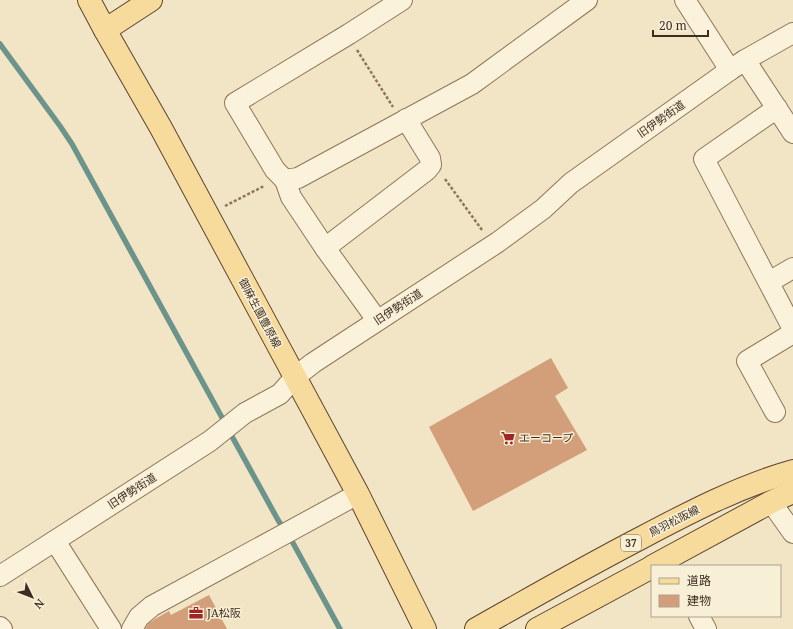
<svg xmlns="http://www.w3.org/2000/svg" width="793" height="629" font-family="'Noto Serif','Noto Sans JP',serif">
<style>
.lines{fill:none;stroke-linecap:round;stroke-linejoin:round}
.stream{stroke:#6d948b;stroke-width:5.5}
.building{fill:#d29f7a}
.minor-casing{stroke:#8f765a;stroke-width:22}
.major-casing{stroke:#5d442e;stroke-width:24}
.path{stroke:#8f765a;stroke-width:2.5;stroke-dasharray:3 2;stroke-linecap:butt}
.minor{stroke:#fbf2db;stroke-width:20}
.major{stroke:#f6db9d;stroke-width:22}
.labels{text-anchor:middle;stroke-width:3;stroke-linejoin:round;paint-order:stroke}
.shield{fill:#f8efd7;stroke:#766856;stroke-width:1}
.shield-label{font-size:10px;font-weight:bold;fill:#3e2e1f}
.street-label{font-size:11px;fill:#3e2e1f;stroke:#f8efd7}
.poi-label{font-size:11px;fill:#3e2e1f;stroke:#f8efd7;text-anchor:start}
</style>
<rect width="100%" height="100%" fill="#f2e5c6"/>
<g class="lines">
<g class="stream">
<path d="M 0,44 L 60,126 L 72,144 L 225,423"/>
<path d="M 229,431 L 278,520 L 293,543 L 340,629"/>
</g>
</g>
<g class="building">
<path d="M 551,358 L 568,388 L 555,396 L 587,450 L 473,511 L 429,427 Z"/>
<path d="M 209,595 L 227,629 L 145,629 L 148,624 L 155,619 L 169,611 L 171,615 Z"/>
</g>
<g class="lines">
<defs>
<g id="minor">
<path d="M 402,0 L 349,34 L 235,103 L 275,170 L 285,180 L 298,178 L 472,84 L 587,0"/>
<path d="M 685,0 L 730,70"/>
<path d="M 745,60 L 793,133"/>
<path d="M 777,108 L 704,159 L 793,329"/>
<path d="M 285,180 L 291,197 L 325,248 L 377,320"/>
<path d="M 325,248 L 427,170 L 431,165 L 430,158 L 406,119"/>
<path d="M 769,282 L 793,268"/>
<path d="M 775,412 L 747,361 L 793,333"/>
<path d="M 771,502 L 793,533"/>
<path d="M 55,541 L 111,629"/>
<path d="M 0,576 L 210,441 L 245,413 L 280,394 L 295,377 L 313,363 L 498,242 L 543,209 L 571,183 L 730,70 L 745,60 L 793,33"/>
<path d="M 699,616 L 706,629"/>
<path d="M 0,627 L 2,629"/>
<path d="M 132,629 L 139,617 L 152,606 L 358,494"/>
</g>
<g id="major">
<path d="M 89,0 L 105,30 L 161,128 L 358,494 L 425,629"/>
<path d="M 105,30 L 151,0"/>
<path d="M 653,566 L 771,502 L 793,492"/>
<path d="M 476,629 C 531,598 585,567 641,538 C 690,512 740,486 793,471"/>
<path d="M 537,629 L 652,567"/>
</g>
</defs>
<use href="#minor" class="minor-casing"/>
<use href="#major" class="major-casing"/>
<g class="path">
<path d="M 357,50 L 393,107"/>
<path d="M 445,179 L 482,230"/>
<path d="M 225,206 L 264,186"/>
</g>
<use href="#minor" class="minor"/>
<use href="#major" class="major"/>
</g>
<defs>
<symbol id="supermarket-bare" viewBox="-9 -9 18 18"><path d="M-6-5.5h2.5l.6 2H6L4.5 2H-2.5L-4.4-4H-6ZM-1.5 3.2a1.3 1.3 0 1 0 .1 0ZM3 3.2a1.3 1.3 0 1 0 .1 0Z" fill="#a22525" stroke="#f8efd7" stroke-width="2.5" paint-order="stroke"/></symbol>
<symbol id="office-bare" viewBox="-9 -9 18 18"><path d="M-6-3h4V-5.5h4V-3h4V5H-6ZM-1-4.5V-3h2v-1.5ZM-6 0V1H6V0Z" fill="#a22525" stroke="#f8efd7" stroke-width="2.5" paint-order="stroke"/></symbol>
</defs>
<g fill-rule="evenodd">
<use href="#supermarket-bare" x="498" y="428" width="20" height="20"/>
<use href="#office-bare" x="186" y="603" width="20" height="20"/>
</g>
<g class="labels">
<rect class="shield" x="621" y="535" width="20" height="16" rx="3"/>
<g class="shield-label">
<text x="631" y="547">37</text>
</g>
<g class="street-label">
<text transform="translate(661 119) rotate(-35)" y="4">旧伊勢街道</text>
<text transform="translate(398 307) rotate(-33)" y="4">旧伊勢街道</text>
<text transform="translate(260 313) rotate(62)" y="4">御麻生園豊原線</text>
<text transform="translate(132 491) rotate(-33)" y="4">旧伊勢街道</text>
<text transform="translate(674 521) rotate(-27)" y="4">鳥羽松阪線</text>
</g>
<g class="poi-label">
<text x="519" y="442">エーコープ</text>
<text x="207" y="617">JA松阪</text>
</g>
</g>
<rect x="651" y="565" width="130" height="52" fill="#f8efd7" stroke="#aea28d"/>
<rect x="659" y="578" width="20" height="6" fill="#f6db9d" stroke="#aea28d"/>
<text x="687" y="585" font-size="12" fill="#3e2e1f">道路</text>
<rect x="659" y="595" width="20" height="12" fill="#d29f7a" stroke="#aea28d"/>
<text x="687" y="605" font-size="12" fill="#3e2e1f">建物</text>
<g transform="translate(32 597) rotate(133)" stroke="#f8efd7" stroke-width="3" paint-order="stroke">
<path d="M0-3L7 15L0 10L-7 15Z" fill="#3e2e1f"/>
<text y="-6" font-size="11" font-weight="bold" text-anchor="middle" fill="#3e2e1f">N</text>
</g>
<path d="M653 30v6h55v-6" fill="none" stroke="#3e2e1f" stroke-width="2"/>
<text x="659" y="30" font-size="12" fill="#3e2e1f" stroke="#f8efd7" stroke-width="3" paint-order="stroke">20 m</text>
</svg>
